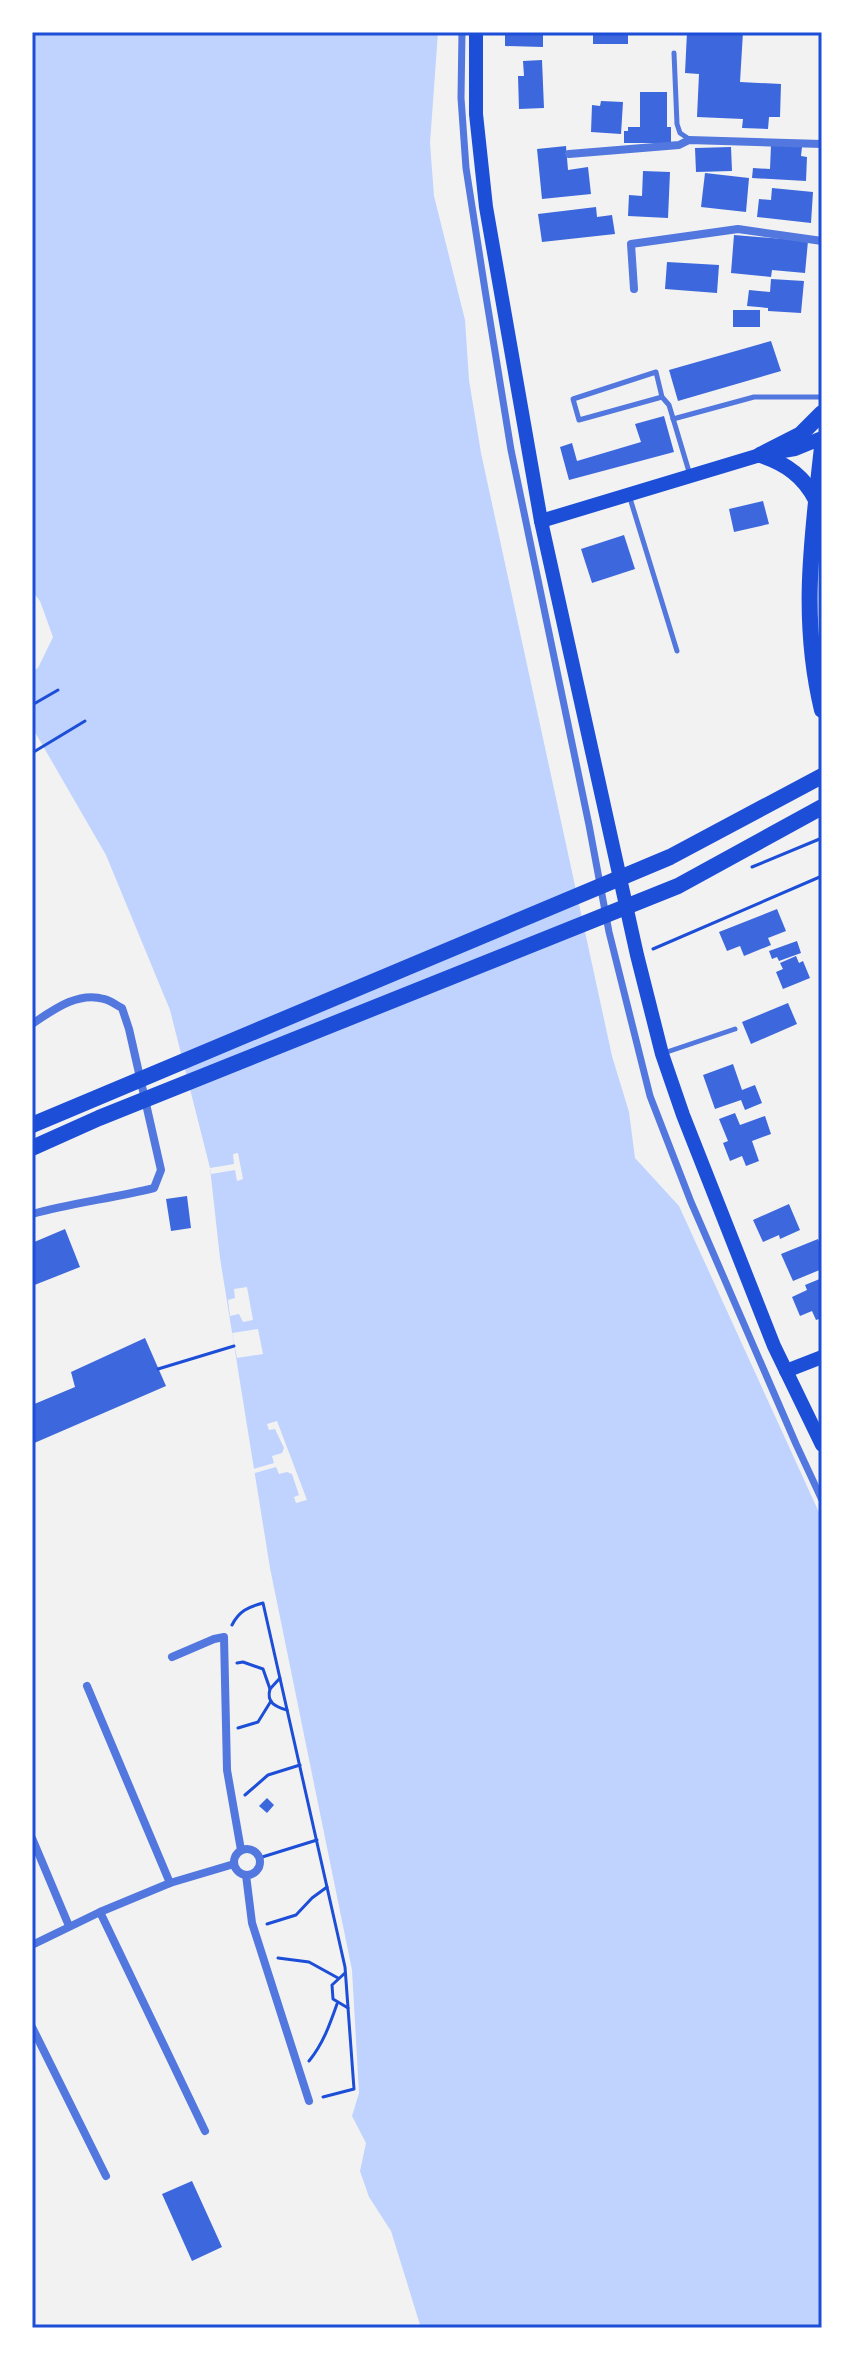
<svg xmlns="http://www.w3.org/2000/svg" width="854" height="2360" font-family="'PT Sans',sans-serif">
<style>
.water{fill:#bfd3fe}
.pier{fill:#f2f2f2}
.building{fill:#3d67dc}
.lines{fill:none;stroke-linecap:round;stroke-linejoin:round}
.path{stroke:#1d4ed8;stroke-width:3}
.service{stroke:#5277de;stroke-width:5}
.pedestrian{stroke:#5277de;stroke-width:7}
.minor{stroke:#5277de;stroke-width:8}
.secondary{stroke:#1d4ed8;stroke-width:14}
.trunk{stroke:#1d4ed8;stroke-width:16}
.neatline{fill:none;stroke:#1d4ed8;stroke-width:3}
</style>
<rect width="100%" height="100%" fill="#f2f2f2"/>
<path class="water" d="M 32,32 L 438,32 L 430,143 L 434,196 L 465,320 L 469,380 L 481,453 L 612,1056 L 629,1112 L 635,1158 L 679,1206 L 822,1519 L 822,2328 L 421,2328 L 391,2231 L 369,2197 L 360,2171 L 366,2143 L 352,2116 L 359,2093 L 352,1970 L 270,1568 L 220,1258 L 210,1168 L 170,1010 L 106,855 L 32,727 L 32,671 L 38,668 L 53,637 L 40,601 L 32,591 Z"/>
<g class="pier">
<path d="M 238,1153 L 243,1179 L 237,1181 L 235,1170 L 211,1174 L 210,1168 L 234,1164 L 233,1154 Z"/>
<path d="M 247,1287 L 253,1320 L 243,1322 L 239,1314 L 230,1316 L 228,1300 L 235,1298 L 234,1289 Z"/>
<path d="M 258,1329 L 263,1354 L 237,1358 L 232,1333 Z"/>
<path d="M 277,1421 L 307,1500 L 296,1503 L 294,1497 L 299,1495 L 292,1474 L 287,1472 L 279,1474 L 276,1467 L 251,1474 L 250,1470 L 274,1463 L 272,1456 L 282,1453 L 284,1448 L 275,1429 L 269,1430 L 267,1424 Z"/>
</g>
<g class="building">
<path d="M 505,32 L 543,32 L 543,47 L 505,46 Z"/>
<rect x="593" y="32" width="35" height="12"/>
<path d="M 687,32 L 743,32 L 740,82 L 781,84 L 780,117 L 769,117 L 768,129 L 742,128 L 743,119 L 697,117 L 699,74 L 685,73 Z"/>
<path d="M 542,60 L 544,108 L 519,109 L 518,76 L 524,76 L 523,61 Z"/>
<path d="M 640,92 L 667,92 L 667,127 L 671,127 L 671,143 L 624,143 L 624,131 L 628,131 L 628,127 L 640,127 Z"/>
<path d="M 601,101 L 623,102 L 621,134 L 591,132 L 592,105 L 600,106 Z"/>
<path d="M 771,145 L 802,147 L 801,156 L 807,157 L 806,181 L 752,178 L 753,168 L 770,169 Z"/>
<path d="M 566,146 L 568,170 L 588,167 L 591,194 L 542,199 L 537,149 Z"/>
<path d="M 731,147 L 732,171 L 696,172 L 695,148 Z"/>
<path d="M 643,171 L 670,172 L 668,218 L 628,216 L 629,195 L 642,196 Z"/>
<path d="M 705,173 L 749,178 L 746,212 L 701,207 Z"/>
<path d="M 772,188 L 813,192 L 811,223 L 757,217 L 759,199 L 771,200 Z"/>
<path d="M 596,207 L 597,217 L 612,215 L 615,234 L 542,242 L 538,214 Z"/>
<path d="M 734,235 L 808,241 L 805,273 L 772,270 L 771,277 L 731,273 Z"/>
<path d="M 667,262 L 719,265 L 717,293 L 665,289 Z"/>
<path d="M 771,279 L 804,281 L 801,313 L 768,311 L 768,308 L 747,306 L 749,290 L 770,292 Z"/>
<rect x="733" y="310" width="27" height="17"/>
<path d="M 771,341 L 781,371 L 678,401 L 669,370 Z"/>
<path d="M 664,416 L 674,452 L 569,480 L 560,447 L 572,443 L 577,461 L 641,442 L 635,424 Z"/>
<path d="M 763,501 L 769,524 L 734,532 L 729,509 Z"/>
<path d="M 624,535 L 635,569 L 592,583 L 581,549 Z"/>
<path d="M 777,909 L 786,931 L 768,938 L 771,945 L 744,956 L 740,946 L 727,951 L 719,932 Z"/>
<path d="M 797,941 L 801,953 L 779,961 L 777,957 L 772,959 L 769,951 Z"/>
<path d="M 796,956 L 799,963 L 803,961 L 810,978 L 783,989 L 776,972 L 783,969 L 780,963 Z"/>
<path d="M 788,1003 L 797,1024 L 751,1044 L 742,1022 Z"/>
<path d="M 733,1064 L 742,1090 L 755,1085 L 762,1103 L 745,1110 L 741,1100 L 715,1109 L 703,1075 Z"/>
<path d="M 735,1113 L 740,1125 L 765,1116 L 771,1134 L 752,1141 L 759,1161 L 746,1166 L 742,1156 L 730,1161 L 723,1143 L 728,1141 L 719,1119 Z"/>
<path d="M 187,1196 L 191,1228 L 171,1231 L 166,1199 Z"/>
<path d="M 789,1204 L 800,1230 L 780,1239 L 779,1235 L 763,1242 L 753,1220 Z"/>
<path d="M 65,1229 L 80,1267 L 32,1286 L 32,1243 Z"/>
<path d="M 818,1239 L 822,1249 L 822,1269 L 793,1281 L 781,1254 Z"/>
<path d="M 822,1278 L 822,1318 L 816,1320 L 812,1311 L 800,1316 L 792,1297 L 807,1290 L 805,1285 Z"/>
<path d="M 145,1338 L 166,1386 L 32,1444 L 32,1405 L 75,1387 L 71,1372 Z"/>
<path d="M 267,1798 L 274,1805 L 267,1813 L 259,1806 Z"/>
<path d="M 192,2181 L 222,2247 L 192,2261 L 162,2194 Z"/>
</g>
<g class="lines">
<g class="path">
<path d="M 32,705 L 58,690"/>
<path d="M 32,753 L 85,721"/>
<path d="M 752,867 L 822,838"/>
<path d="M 653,949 L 822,876"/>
<path d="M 158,1369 L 234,1346"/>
<path d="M 232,1625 C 239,1611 248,1607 263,1603 L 345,1967 L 354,2089 L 323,2097"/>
<path d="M 237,1663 L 243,1662 L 263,1669 L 270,1689"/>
<path d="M 280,1678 L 270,1689 C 266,1703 276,1707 287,1710"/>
<path d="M 238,1728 L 258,1722 L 271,1701"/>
<path d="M 245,1795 L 268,1775 L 300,1765"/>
<path d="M 259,1858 L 317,1840"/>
<path d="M 267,1924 L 296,1915 L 312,1898 L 327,1887"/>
<path d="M 278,1958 L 309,1962 L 338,1978"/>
<path d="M 345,1973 L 332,1985 L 333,1999 L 348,2008"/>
<path d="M 309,2061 C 323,2044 330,2024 337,2004"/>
</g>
<g class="service">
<path d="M 674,53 L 677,124 L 680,133 L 689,139"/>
<path d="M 662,397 L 656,372 L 573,399 L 579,420 L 662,397 L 669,405 L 690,475"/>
<path d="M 673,419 L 754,397 L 822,397"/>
<path d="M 629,495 L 677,651"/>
<path d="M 664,1053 L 735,1029"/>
</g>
<path class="pedestrian" d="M 462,32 L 461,98 L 466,168 L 485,290 L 511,450 L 589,825 L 609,932 L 650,1096 L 691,1202 L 796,1444 L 822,1500"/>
<g class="minor">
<path d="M 569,154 L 679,145 L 689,140 L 822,144"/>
<path d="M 634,289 L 631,244 L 738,229 L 822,241"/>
<path d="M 32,1024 C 53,1010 78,991 104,999 C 110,1000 116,1005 122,1008 L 129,1029 L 161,1170 L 154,1188 C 114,1198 72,1203 32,1214"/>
<path d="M 172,1657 L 214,1639 L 224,1637 L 227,1770 L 241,1850"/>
<path d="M 87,1686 L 170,1883"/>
<path d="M 32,1838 L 69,1926"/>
<circle cx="247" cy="1862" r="13"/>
<path d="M 246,1875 L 252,1923 L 309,2101"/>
<path d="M 100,1912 L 205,2131"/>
<path d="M 32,1945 L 100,1912 L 170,1883 L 234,1864"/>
<path d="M 32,2027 L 106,2176"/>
</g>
<g class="secondary">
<path d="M 476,32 L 476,114 L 486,207 L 541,521 L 637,955 L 662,1054 L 683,1115 L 774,1346 L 822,1445"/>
<path d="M 541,521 L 760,455 L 795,449 L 822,438"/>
<path d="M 786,1371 L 822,1357"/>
</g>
<g class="trunk">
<path d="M 822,447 C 812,538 800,619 822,710"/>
<path d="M 760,455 L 801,434 L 822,413"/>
<path d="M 760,455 C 785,463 804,476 816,500"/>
<path d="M 32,1125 L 670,857 L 822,776"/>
<path d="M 32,1148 L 99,1118 L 678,886 L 822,807"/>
</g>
</g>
<rect width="854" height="2360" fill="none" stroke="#ffffff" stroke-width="68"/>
<rect x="34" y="34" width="786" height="2292" class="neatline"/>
</svg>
